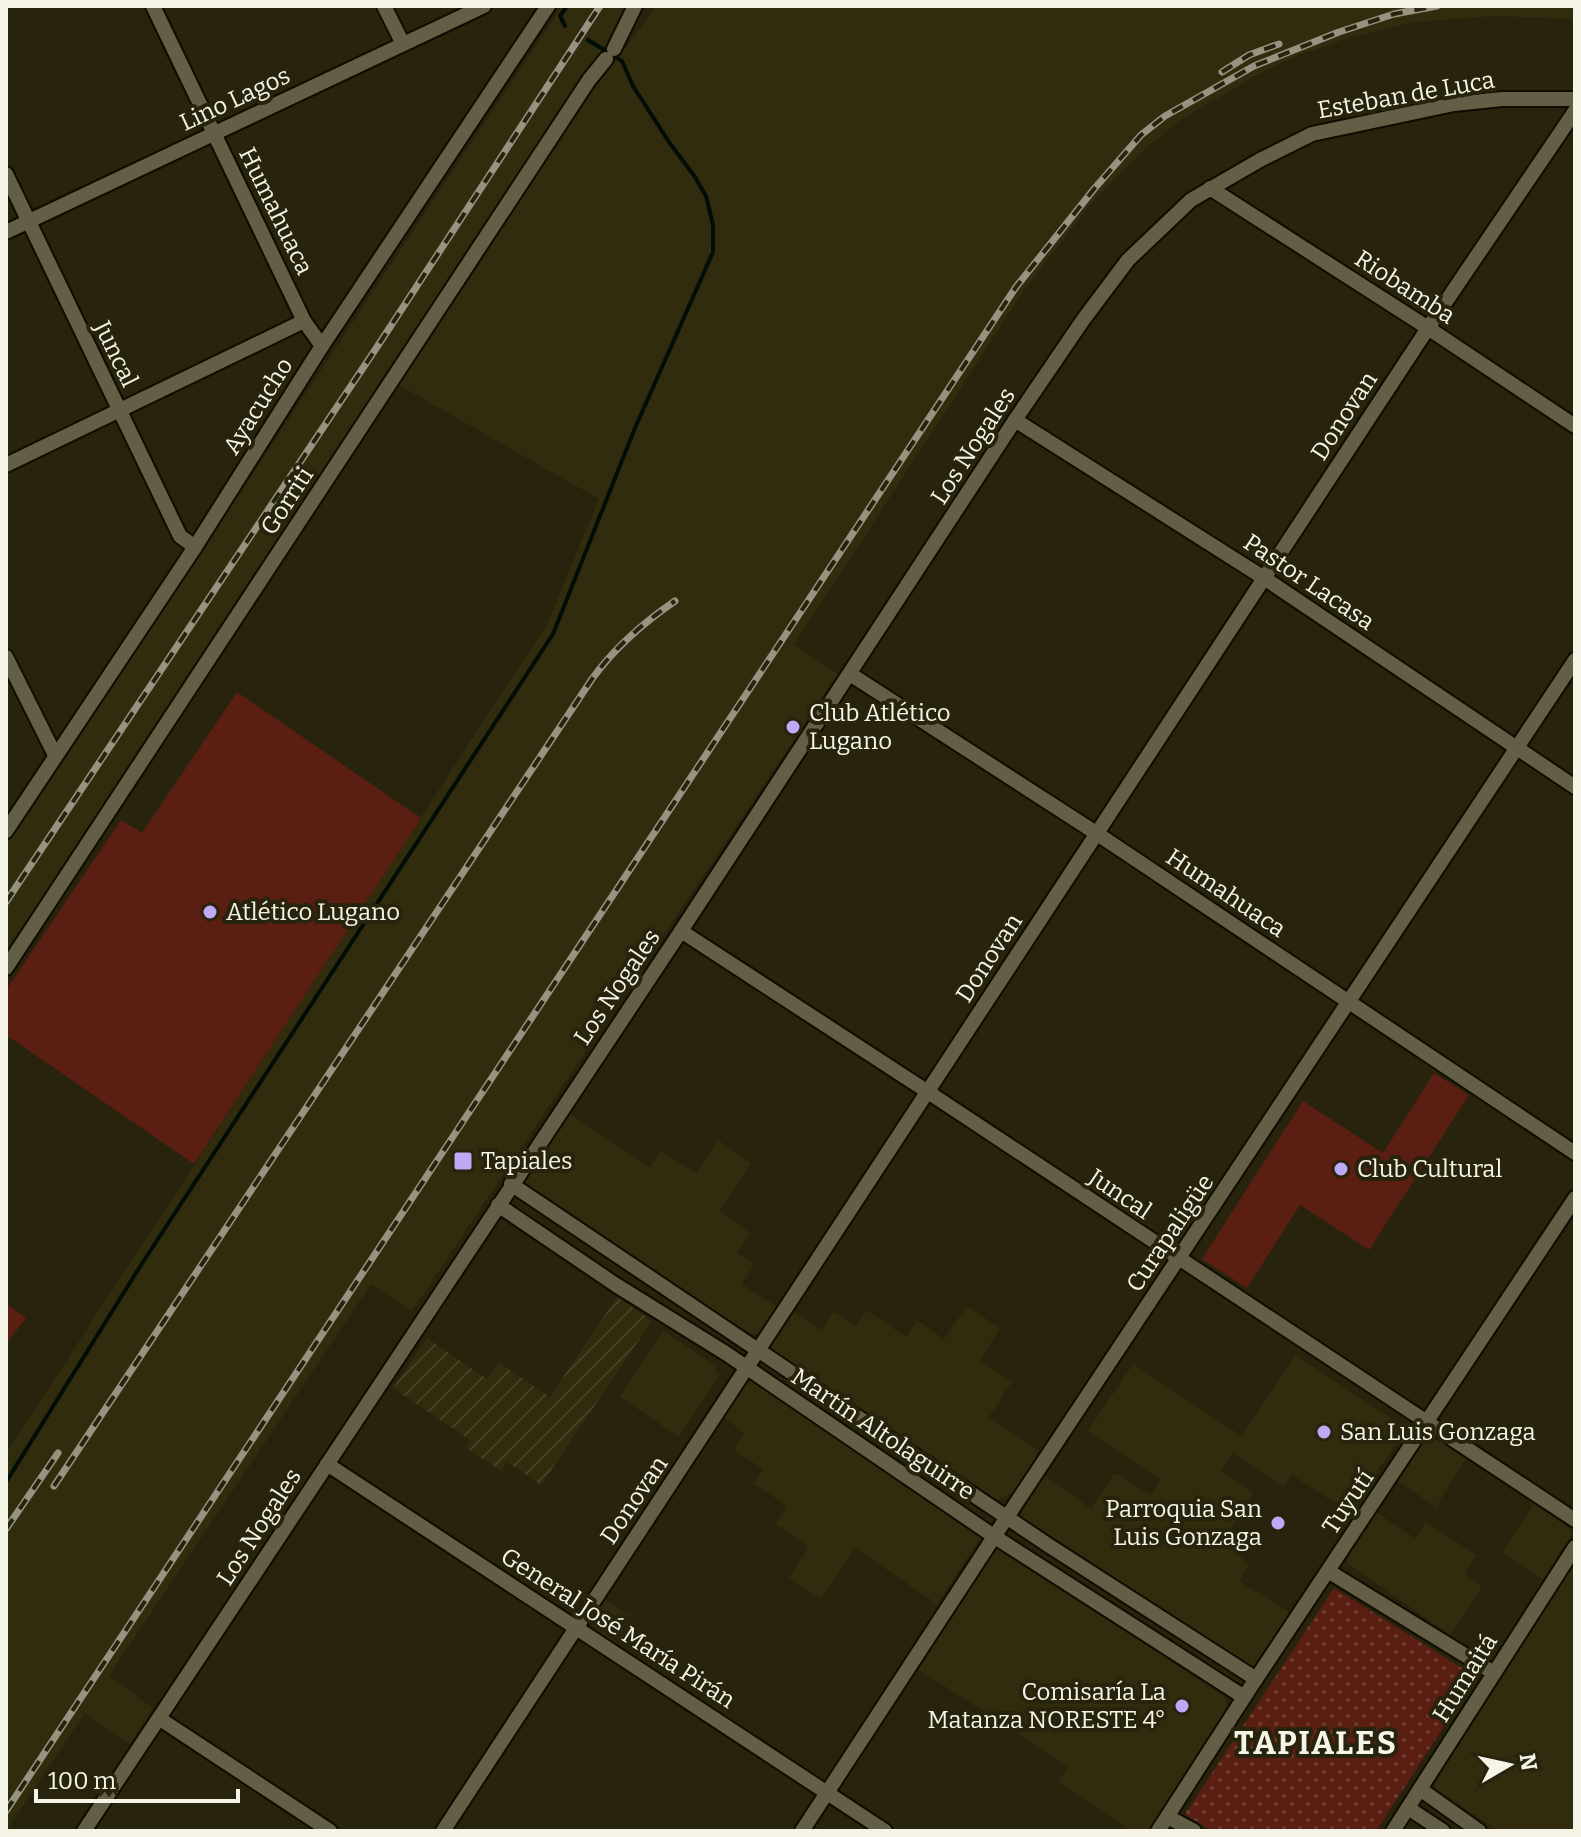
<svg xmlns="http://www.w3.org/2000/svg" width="1581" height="1837" font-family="Bitter,serif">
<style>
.built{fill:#312c0e}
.industrial{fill:url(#industrial-furrows)}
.grass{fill:#5a1f12}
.park{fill:url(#park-dots)}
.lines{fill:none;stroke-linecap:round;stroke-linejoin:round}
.stream{stroke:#000e05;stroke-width:4}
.minor-casing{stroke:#100c00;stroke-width:18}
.minor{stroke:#635f47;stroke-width:14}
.rail-casing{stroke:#969381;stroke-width:7}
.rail{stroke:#27230d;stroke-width:4;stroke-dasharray:12;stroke-linecap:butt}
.poi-dot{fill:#bea9f5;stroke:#27230d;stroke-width:3}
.labels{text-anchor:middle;stroke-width:8;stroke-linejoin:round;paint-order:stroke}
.street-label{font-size:24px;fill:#f6f4e6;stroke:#27230d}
.poi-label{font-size:24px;fill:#f6f4e6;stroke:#27230d;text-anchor:start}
.district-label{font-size:32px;font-weight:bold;letter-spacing:2px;fill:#f6f4e6;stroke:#27230d}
</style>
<defs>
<pattern id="industrial-furrows" width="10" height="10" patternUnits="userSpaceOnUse" patternTransform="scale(2)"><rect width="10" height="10" fill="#312c0e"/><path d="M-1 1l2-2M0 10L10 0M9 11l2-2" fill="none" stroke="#454125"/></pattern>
<pattern id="park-dots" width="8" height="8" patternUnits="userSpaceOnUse" patternTransform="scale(2)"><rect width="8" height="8" fill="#5a1f12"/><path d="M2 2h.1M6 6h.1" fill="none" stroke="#724034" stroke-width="1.8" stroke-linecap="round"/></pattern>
</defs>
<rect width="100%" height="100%" fill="#27230d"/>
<g class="built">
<path d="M 562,6 L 631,6 L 6,954 L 6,846 Z"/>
<path d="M 657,6 L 1575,6 L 1575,19 L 1494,16 L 1415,22 L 1345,39 L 1299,55 L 1257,75 L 1180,120 L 1148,147 L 1091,203 L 1023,292 L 794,645 L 838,674 L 412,1311 L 371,1284 L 109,1676 L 153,1708 L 130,1744 L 85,1713 L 6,1831 L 6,1453 L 547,624 L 599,499 L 399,385 L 592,92 Z"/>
<path d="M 564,1110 L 650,1167 L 661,1151 L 696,1173 L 718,1140 L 751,1163 L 719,1211 L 751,1234 L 737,1253 L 754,1265 L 742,1284 L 777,1307 L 760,1333 L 746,1334 L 523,1185 L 521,1179 Z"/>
<path d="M 967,1306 L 1000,1328 L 980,1360 L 1012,1382 L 989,1417 L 1039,1451 L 1013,1492 L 998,1500 L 773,1353 L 770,1344 L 789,1309 L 822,1330 L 834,1312 L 855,1326 L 866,1310 L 906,1337 L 917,1320 L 944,1339 Z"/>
<path d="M 664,1331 L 717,1367 L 715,1371 L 720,1375 L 679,1437 L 620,1397 Z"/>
<path d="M 1296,1355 L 1406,1428 L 1350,1513 L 1292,1475 L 1284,1486 L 1233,1452 L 1220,1471 L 1253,1493 L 1231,1527 L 1244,1536 L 1234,1553 L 1250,1564 L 1239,1581 L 1292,1614 L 1258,1665 L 1249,1666 L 1023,1518 L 1021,1508 L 1041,1473 L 1091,1509 L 1114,1473 L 1151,1495 L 1160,1479 L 1088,1431 L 1133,1364 L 1242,1436 Z"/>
<path d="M 751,1381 L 982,1535 L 937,1604 L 855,1548 L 821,1599 L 789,1577 L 809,1546 L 776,1524 L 787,1506 L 754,1484 L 763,1469 L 734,1450 L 744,1433 L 723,1417 L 746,1383 Z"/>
<path d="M 1426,1434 L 1432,1435 L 1467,1457 L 1436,1507 L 1396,1480 Z"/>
<path d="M 1534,1504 L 1569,1528 L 1572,1534 L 1543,1579 L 1502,1552 Z"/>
<path d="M 1376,1512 L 1415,1538 L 1426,1522 L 1477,1555 L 1465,1574 L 1482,1586 L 1450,1635 L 1347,1563 L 1349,1555 Z"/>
<path d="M 993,1548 L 1001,1549 L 1226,1698 L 1227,1713 L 1148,1831 L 1132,1831 L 1058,1782 L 1068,1766 L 915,1667 Z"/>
<path d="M 1575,1553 L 1575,1831 L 1499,1831 L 1436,1789 L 1434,1780 Z"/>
<path d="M 601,1598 L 629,1615 L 611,1641 L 592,1625 L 592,1613 Z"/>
</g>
<path class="industrial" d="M 617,1297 L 652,1321 L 541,1485 L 507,1462 L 501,1471 L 466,1448 L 470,1440 L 393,1388 L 427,1338 L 487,1379 L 499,1363 L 550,1397 Z"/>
<g class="grass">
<path d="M 237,692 L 421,818 L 194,1164 L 6,1035 L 6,990 L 121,820 L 142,833 Z"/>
<path d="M 1434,1073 L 1469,1095 L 1369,1250 L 1300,1205 L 1247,1288 L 1202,1259 L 1303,1101 L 1383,1153 Z"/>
<path d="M 6,1303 L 26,1318 L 6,1344 Z"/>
</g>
<path class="park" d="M 1334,1588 L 1476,1677 L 1376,1831 L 1212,1831 L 1185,1814 Z"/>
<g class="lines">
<g class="stream">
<path d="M 565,26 L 560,16 L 567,6"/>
<path d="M 6,1482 L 141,1265 L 553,634 L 635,428 L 713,252 L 713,225 L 706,196 L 695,177 L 669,142 L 633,86 L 622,61 L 588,40"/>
</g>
<defs>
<g id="minor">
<path d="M 153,6 L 304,321 L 322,346"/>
<path d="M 384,6 L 403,44"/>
<path d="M 614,49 L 635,6"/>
<path d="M 6,174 L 180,536 L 195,547"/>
<path d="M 1210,188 L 1428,328 L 1575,426"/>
<path d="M 6,232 L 484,6"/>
<path d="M 1015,420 L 1264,578 L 1575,787"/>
<path d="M 6,465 L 304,321"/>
<path d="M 6,657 L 55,755"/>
<path d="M 850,674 L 1096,833 L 1575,1153"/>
<path d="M 6,831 L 195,547 L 322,346 L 548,6"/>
<path d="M 681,931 L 928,1092 L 1575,1520"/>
<path d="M 6,968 L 589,80 L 606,59"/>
<path d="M 511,1184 L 1048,1545 L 1256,1679"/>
<path d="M 498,1205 L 616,1285 L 727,1354 L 995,1537 L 1244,1697"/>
<path d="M 327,1464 L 885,1831"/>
<path d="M 1328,1571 L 1494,1673"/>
<path d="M 160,1719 L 330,1831"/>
<path d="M 1420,1789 L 1479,1831"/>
<path d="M 1408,1808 L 1443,1831"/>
<path d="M 1168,1817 L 1194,1831"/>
<path d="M 84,1831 L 681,931 L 1015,420 L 1083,320 L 1128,260 L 1191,200 L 1260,160 L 1312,134 L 1454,104 L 1502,99 L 1575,99"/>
<path d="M 443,1831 L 1428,328 L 1575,111"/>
<path d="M 802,1831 L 1007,1517 L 1575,660"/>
<path d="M 1158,1831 L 1250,1688 L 1575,1198"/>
<path d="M 1393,1831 L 1575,1547"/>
</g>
</defs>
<use href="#minor" class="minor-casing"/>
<use href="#minor" class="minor"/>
<defs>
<g id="rail">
<path d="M 1222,72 L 1249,55 L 1279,44"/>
<path d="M 6,902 L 377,347 L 600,6"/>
<path d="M 54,1486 L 592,679 C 615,647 643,623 675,601"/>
<path d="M 6,1529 L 58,1453"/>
<path d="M 6,1811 L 1016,287 L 1094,189 L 1141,135 L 1165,116 L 1254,66 L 1339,32 L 1394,14 L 1437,6"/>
</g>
</defs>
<use href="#rail" class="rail-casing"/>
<use href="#rail" class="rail"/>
</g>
<g class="poi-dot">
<circle cx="793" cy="727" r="8"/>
<circle cx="210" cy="912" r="8"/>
<rect x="453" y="1151" width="20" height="20" rx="4"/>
<circle cx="1341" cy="1169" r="8"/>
<circle cx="1324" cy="1432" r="8"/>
<circle cx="1278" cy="1523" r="8"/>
<circle cx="1182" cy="1706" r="8"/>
</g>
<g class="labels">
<g class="street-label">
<text transform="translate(1406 95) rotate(-10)" y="8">Esteban de Luca</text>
<text transform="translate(235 99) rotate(-25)" y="8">Lino Lagos</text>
<text transform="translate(276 211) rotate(64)" y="8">Humahuaca</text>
<text transform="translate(1405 287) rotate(33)" y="8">Riobamba</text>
<text transform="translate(116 354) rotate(64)" y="8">Juncal</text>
<text transform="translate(258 406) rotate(-58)" y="8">Ayacucho</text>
<text transform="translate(1344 416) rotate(-57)" y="8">Donovan</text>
<text transform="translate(973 446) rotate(-57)" y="8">Los Nogales</text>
<text transform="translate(287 501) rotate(-57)" y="8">Gorriti</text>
<text transform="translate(1309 582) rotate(34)" y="8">Pastor Lacasa</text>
<text transform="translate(1226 893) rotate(34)" y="8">Humahuaca</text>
<text transform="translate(989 958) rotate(-57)" y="8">Donovan</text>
<text transform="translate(617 987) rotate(-56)" y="8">Los Nogales</text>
<text transform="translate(1120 1194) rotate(34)" y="8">Juncal</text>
<text transform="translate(1170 1233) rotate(-56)" y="8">Curapaligüe</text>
<text transform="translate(883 1434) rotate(34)" y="8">Martín Altolaguirre</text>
<text transform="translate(634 1500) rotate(-56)" y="8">Donovan</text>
<text transform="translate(1348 1502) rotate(-56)" y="8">Tuyutí</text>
<text transform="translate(259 1527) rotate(-57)" y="8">Los Nogales</text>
<text transform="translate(618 1628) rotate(33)" y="8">General José María Pirán</text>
<text transform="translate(1465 1678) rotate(-58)" y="8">Humaitá</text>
</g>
<g class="poi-label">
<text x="809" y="721">Club Atlético<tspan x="809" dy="28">Lugano</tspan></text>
<text x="226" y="920">Atlético Lugano</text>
<text x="481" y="1169">Tapiales</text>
<text x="1357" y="1177">Club Cultural</text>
<text x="1340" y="1440">San Luis Gonzaga</text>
<text x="1262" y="1517" text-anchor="end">Parroquia San<tspan x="1262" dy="28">Luis Gonzaga</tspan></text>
<text x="1166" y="1700" text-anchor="end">Comisaría La<tspan x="1166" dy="28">Matanza NORESTE 4°</tspan></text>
</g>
<g class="district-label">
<text x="1316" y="1754">TAPIALES</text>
</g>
</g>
<rect width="1581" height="1837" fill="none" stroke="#f6f4e6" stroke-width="16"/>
<g transform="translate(1509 1765) rotate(81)" stroke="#27230d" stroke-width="6" paint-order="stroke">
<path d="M0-6L14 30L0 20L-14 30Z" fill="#f6f4e6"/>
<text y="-12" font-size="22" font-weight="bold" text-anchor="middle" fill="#f6f4e6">N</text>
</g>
<path d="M36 1789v12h202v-12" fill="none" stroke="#f6f4e6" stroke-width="4"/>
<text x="48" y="1789" font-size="24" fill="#f6f4e6" stroke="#27230d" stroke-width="6" paint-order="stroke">100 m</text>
</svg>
